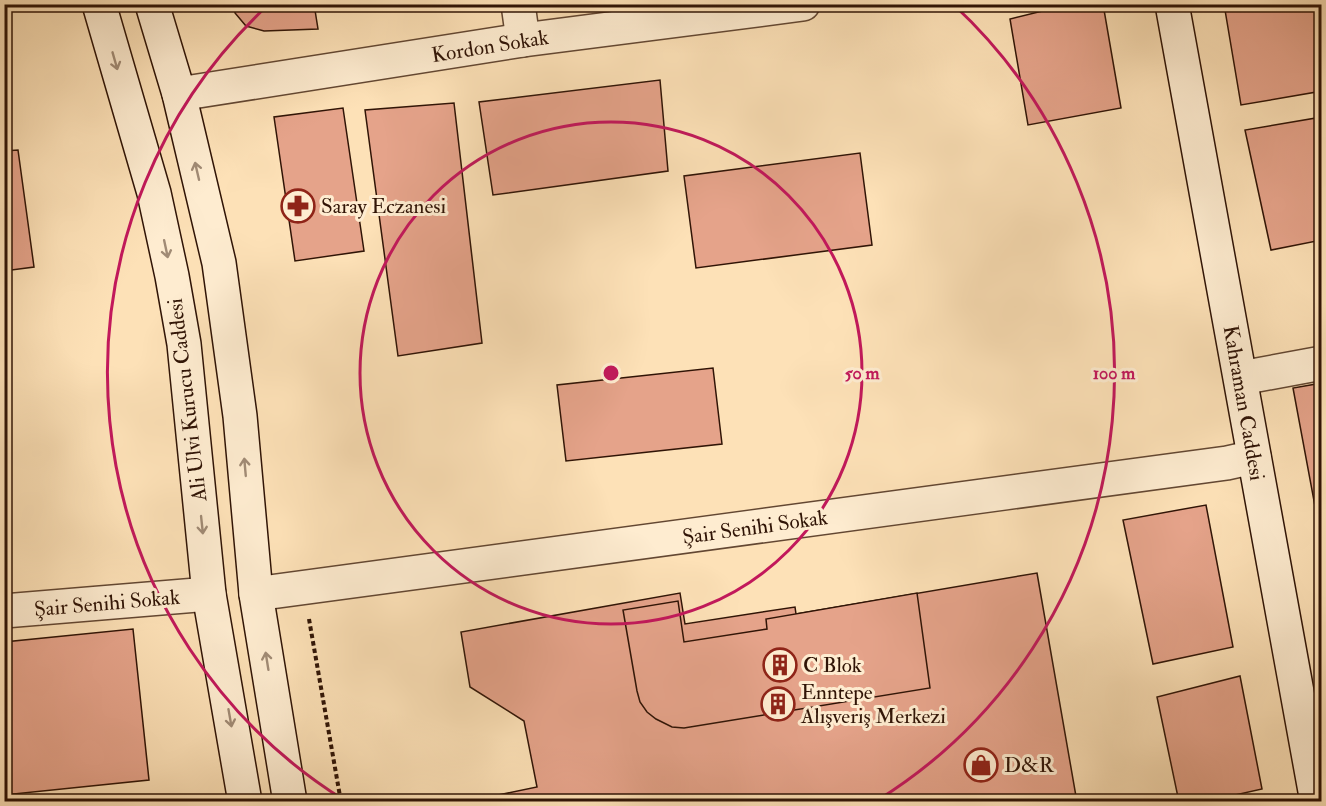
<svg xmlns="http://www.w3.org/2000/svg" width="1326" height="806" font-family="'IM FELL Double Pica',serif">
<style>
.building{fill:#e5a38a;stroke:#301406;stroke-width:1.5}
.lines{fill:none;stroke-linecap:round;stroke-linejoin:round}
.street-casing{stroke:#634732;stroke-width:36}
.secondary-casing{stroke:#301406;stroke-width:36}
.path{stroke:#301406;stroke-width:4;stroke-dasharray:4.5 3;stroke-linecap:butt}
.street{stroke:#feecd0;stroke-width:33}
.secondary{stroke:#feecd0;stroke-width:33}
.oneway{stroke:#a18b75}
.ring{fill:none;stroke:#c2185b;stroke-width:3}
.labels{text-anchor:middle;stroke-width:6;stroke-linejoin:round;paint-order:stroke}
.street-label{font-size:21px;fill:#301406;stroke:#feecd0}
.poi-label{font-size:21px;fill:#301406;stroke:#feecd0;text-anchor:start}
.centre{fill:#c2185b;stroke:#feecd0;stroke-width:3}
.ring-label{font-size:18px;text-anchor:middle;font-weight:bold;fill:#c2185b;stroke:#feecd0;stroke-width:6;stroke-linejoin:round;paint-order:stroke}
</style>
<rect width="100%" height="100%" fill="#fde1b7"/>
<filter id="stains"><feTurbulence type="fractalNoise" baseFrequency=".00333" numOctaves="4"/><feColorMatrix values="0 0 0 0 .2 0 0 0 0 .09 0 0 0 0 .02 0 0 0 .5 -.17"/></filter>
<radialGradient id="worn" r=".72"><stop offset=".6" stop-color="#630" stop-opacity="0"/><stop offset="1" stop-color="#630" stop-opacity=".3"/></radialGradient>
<g class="building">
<path d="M 234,4 L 314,4 L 318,29 L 264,31 L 246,26 L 235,13 Z"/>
<path d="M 1071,4 L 1103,4 L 1121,108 L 1028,125 L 1010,19 Z"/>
<path d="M 1224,4 L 1322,4 L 1322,91 L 1241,105 Z"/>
<path d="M 660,80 L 668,171 L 493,195 L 479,102 Z"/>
<path d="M 454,103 L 482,343 L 398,356 L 365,110 Z"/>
<path d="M 343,108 L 364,251 L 295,261 L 274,117 Z"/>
<path d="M 1322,117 L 1322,240 L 1271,250 L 1245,130 Z"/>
<path d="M 18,150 L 34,267 L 4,271 L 4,151 Z"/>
<path d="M 860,153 L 872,245 L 696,268 L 684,176 Z"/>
<path d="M 713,368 L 722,444 L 566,461 L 557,385 Z"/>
<path d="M 1322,383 L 1322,516 L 1317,517 L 1293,388 Z"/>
<path d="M 1206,505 L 1233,647 L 1153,664 L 1123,520 Z"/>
<path d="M 1037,573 L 1077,802 L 465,802 L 537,787 L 524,721 L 470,687 L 461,632 L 680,593 L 685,624 L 795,607 L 796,614 Z"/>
<path d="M 917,593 L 930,688 L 684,728 L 672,727 L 656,719 L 647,712 L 640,702 L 637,691 L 623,610 L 678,601 L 684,642 L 767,629 L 766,619 Z"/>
<path d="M 133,629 L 149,780 L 4,795 L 4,642 Z"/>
<path d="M 1240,676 L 1262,789 L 1204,802 L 1179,802 L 1157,697 Z"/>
</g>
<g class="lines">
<defs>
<g id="street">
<path d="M 518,4 L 523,40"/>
<path d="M 179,94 L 523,40 L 803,4"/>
<path d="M 1241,378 L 1322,363"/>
<path d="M 256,594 L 1227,463 L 1254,457"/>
<path d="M 4,611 L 209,594"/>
</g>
<g id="secondary">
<path d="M 99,4 L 154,193 L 172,276 L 184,344 L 209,594 L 245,802"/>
<path d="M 152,4 L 179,94 L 219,263 L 240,416 L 256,594 L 290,802"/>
<path d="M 1172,4 L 1317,802"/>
</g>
</defs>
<use href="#street" class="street-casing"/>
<use href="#secondary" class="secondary-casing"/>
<path class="path" d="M 309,619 L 341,802"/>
<use href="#street" class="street"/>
<use href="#secondary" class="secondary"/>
</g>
<defs><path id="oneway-shaft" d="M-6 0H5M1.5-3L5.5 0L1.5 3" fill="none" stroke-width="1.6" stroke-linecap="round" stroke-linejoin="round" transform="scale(1.5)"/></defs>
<g class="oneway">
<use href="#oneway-shaft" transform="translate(115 61) rotate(74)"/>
<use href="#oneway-shaft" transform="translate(197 171) rotate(-103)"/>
<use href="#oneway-shaft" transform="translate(166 249) rotate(78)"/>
<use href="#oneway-shaft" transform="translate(245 467) rotate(-95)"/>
<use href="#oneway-shaft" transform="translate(202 525) rotate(84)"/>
<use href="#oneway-shaft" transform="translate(267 661) rotate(-99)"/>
<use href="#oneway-shaft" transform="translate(230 718) rotate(80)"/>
</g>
<g class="ring">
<circle cx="611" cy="373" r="251"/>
<path d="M344 800A503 503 0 0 1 268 5M954 5A503 503 0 0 1 878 800"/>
</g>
<defs>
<symbol id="pharmacy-ring" viewBox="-11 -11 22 22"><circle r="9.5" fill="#feecd0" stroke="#8f2418" stroke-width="1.5"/><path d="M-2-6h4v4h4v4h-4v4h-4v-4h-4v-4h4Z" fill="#8f2418"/></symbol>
<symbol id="building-ring" viewBox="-11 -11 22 22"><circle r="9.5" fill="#feecd0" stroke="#8f2418" stroke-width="1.5"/><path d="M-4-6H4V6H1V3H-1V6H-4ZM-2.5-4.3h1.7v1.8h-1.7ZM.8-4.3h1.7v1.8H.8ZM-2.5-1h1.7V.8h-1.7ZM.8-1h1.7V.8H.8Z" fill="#8f2418"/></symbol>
<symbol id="shop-ring" viewBox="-11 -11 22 22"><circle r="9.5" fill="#feecd0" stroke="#8f2418" stroke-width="1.5"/><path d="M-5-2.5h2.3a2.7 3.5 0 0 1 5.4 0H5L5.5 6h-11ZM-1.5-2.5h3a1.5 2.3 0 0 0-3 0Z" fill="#8f2418"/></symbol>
</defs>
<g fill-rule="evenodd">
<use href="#pharmacy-ring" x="279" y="187" width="38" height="38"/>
<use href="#building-ring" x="761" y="646" width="38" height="38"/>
<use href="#building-ring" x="759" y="685" width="38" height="38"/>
<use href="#shop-ring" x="962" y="746" width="38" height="38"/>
</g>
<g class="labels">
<g class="street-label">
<text transform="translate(490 46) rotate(-9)" y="7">Kordon Sokak</text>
<text transform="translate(187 400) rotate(-97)" y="7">Ali Ulvi Kurucu Caddesi</text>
<text transform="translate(1244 403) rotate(80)" y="7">Kahraman Caddesi</text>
<text transform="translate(755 527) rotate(-8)" y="7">Şair Senihi Sokak</text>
<text transform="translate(107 603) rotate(-5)" y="7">Şair Senihi Sokak</text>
</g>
<g class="poi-label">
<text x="321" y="213">Saray Eczanesi</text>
<text x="803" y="672">C Blok</text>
<text x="801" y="699">Enntepe<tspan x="801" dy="24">Alışveriş Merkezi</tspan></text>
<text x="1004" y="772">D&amp;R</text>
</g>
</g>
<circle cx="611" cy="373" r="9" class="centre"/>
<g class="ring-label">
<text x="862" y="379">50 m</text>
<text x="1114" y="379">100 m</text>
</g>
<rect width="1326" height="806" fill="none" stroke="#fde1b7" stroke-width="24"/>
<rect x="6" y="6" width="1314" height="794" fill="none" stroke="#301406" stroke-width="3"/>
<rect x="12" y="12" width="1302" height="782" fill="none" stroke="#301406" stroke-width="1.5"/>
<rect width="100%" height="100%" filter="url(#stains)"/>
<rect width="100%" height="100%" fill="url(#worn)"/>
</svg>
